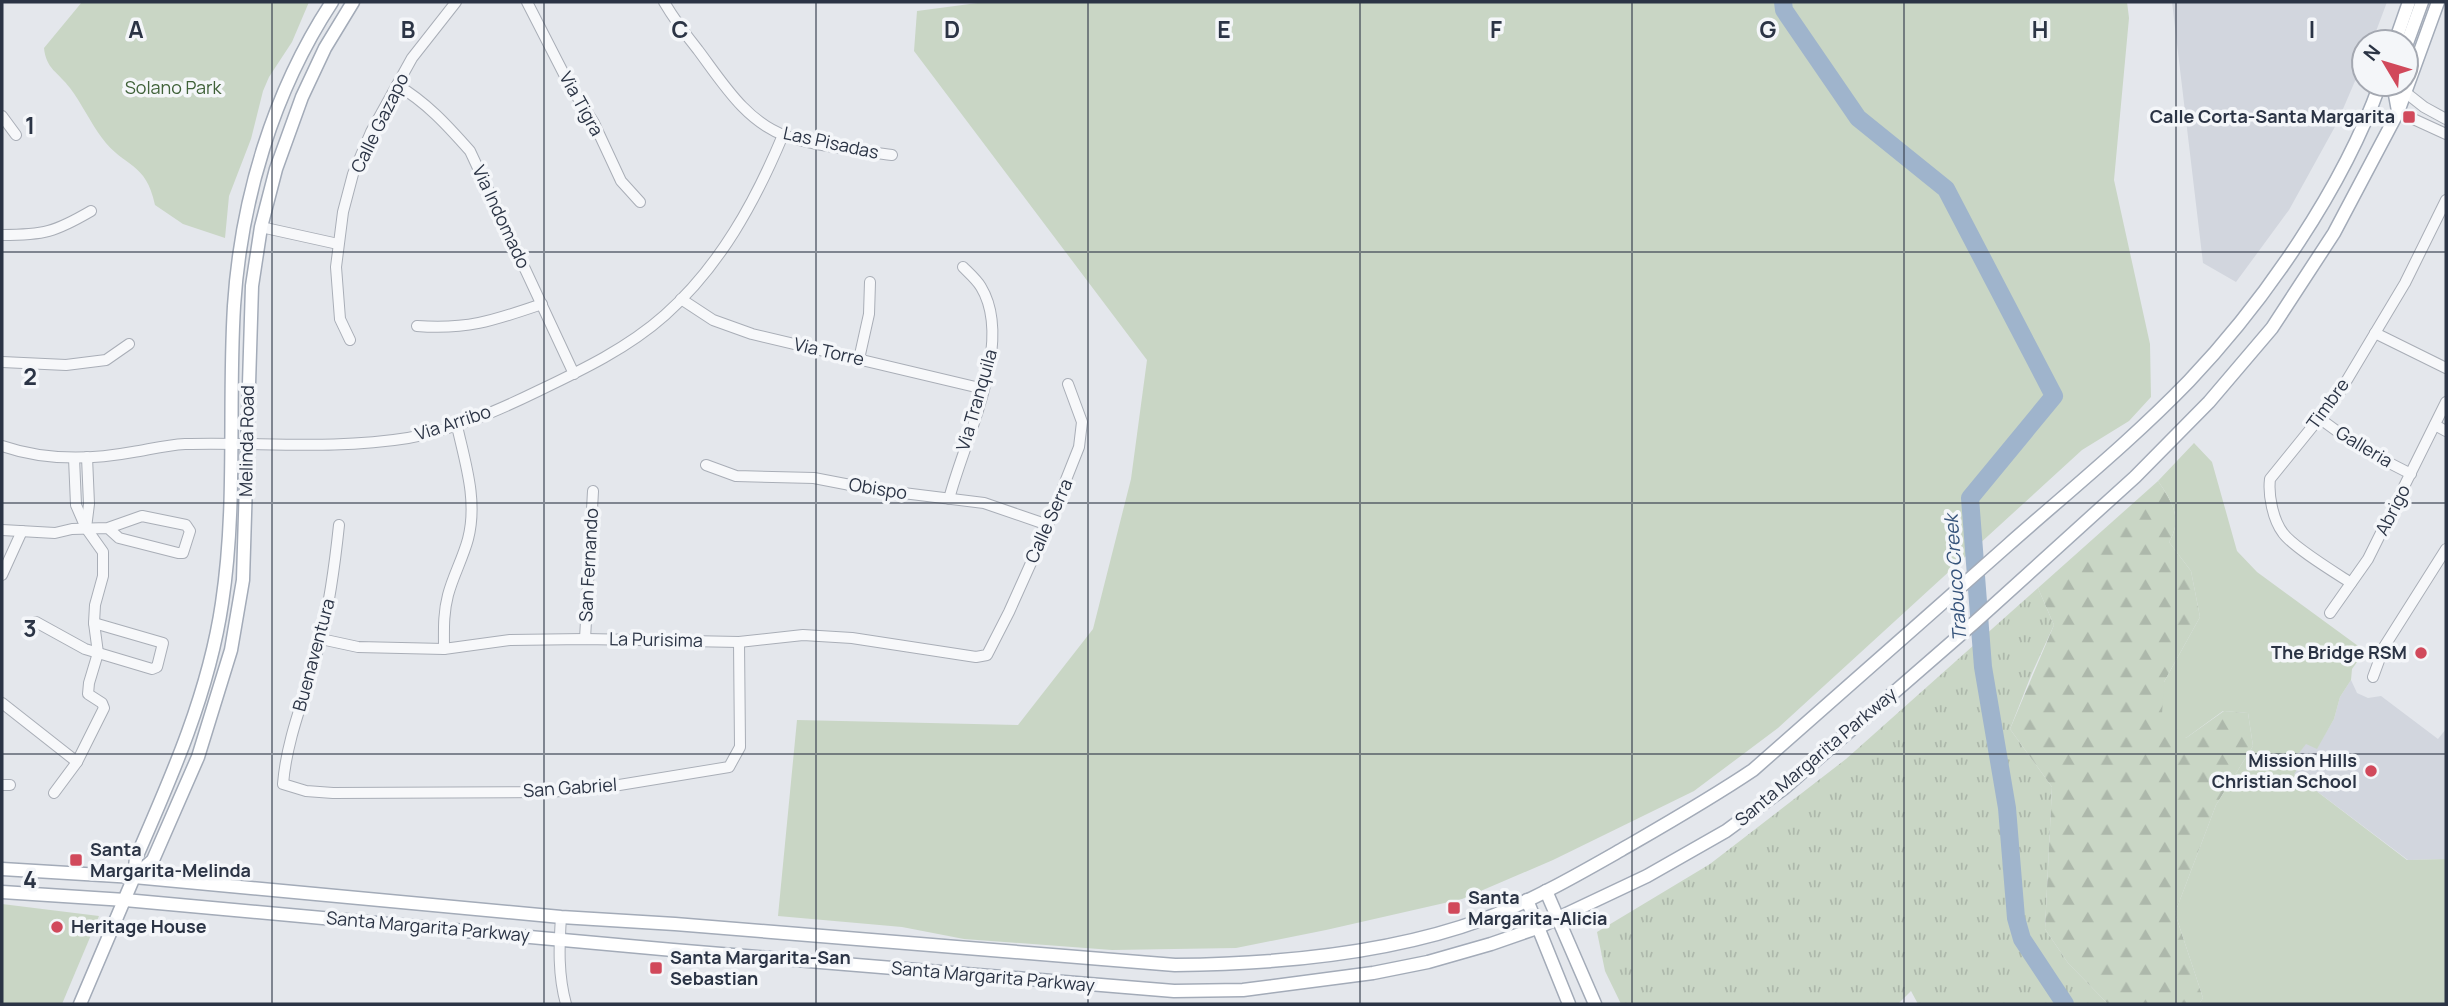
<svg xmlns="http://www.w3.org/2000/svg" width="2448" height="1006" font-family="Manrope,sans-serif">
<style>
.built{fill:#d2d6de}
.grass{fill:url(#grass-tufts)}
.forest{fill:url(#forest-firs)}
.park{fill:#c9d6c5}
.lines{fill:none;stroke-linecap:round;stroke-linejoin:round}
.river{stroke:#9fb4cc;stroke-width:18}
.minor-casing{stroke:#a9aeb7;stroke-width:12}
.major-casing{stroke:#a3abb8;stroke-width:15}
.minor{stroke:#f7f8fa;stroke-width:10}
.major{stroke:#fff;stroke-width:12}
.grid{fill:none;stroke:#2b3445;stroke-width:2;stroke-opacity:0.55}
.poi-dot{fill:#d1495b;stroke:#f4f6f9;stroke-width:2.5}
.labels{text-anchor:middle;stroke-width:7;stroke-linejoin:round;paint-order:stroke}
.park-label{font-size:18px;fill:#3f6138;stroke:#f4f6f9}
.street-label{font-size:18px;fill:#2b3445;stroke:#f4f6f9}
.poi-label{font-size:18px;font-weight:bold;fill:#2b3445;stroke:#f4f6f9;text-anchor:start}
.water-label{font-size:19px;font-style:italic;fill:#34527a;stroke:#f4f6f9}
.grid-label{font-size:23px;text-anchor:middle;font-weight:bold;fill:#2b3445;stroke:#f4f6f9;stroke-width:7;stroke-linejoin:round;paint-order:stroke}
</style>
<defs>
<pattern id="grass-tufts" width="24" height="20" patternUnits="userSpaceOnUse" patternTransform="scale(1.75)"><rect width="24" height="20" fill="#c9d6c5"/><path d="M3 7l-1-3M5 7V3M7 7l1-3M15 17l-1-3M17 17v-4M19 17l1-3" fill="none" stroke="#adb8ab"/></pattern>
<pattern id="forest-firs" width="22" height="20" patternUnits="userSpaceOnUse" patternTransform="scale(1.75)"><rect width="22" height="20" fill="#c9d6c5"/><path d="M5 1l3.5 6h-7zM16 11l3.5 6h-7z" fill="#adb8ab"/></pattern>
</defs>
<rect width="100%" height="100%" fill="#e4e7ec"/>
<g class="built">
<path d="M 2172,2 L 2387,2 L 2372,42 L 2364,42 L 2364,60 L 2337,123 L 2289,210 L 2236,282 L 2203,263 Z"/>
<path d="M 2351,680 L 2357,693 L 2368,698 L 2381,696 L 2438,739 L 2446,729 L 2446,859 L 2408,860 L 2294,774 L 2292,762 L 2306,743 L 2317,748 L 2334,719 L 2340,697 Z"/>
</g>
<path class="grass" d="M 2038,588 L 2054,625 L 2032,673 L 2010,729 L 2052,787 L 2045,929 L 2068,963 L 2108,1004 L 1918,1004 L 1911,991 L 1898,1004 L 1621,1004 L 1605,971 L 1597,932 L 1710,864 L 1846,759 Z"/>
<path class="forest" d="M 2158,481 C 2172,501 2183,519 2169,542 L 2191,571 L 2200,617 L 2164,682 L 2186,738 L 2224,711 L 2248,713 L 2253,746 L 2216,805 L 2175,913 L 2203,998 L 2199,1004 L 2108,1004 L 2068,963 L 2045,929 L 2052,787 L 2010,729 L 2054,625 L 2038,588 Z"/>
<g class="park">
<path d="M 82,2 L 309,2 L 292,42 L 269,77 L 263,91 L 251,139 L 229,196 L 225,238 L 183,224 L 155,205 C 146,161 124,168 102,138 C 90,122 82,104 70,88 C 58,72 46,69 44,48 Z"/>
<path d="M 985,2 L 2127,2 L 2129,18 L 2114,180 L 2150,344 L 2151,397 L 2129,421 L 2082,450 L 1778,728 L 1694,791 L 1553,860 L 1462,899 L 1326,930 L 1236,948 L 1112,950 L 964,939 L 902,927 L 778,916 L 797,720 L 1018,725 L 1093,629 L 1131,479 L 1147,360 L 914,51 L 917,11 Z"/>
<path d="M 2194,443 L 2212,462 L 2237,551 L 2257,572 L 2365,651 L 2352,669 L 2351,680 L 2340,697 L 2334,719 L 2317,749 L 2306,744 L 2293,761 L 2299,767 L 2294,774 L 2407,860 L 2446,859 L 2446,1004 L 2199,1004 L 2203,998 L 2175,913 L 2216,805 L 2253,746 L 2248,713 L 2223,711 L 2186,738 L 2162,714 L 2164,682 L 2200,617 L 2191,571 L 2169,542 C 2183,519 2172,501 2158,481 Z"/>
<path d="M 2,904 L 99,916 L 62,1004 L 2,1004 Z"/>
</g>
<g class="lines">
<path class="river" d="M 1783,2 L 1784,10 L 1858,118 L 1946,189 L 2054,396 L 1970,498 L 1983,667 L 2007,808 L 2016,918 L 2022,939 L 2065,1004"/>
<defs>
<g id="minor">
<path d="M 527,2 L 569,84 L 594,123 L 621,181 L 640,202"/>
<path d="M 664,2 C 674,19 686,35 698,50 C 722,82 746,122 786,136 C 819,147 857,150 892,155"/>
<path d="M 397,85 C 426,102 447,125 470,151 L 574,374"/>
<path d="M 2405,92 L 2424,107 L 2446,119"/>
<path d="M 2398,112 L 2446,134"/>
<path d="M 2,116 L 16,135"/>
<path d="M 261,227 L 338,244"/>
<path d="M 2,235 C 44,235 55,232 91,211"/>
<path d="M 681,299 L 713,320 L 752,334 L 984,389"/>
<path d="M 417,326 C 468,330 495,320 542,304"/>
<path d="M 2375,333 L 2446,368"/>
<path d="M 350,340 L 340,319 L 336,267 L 343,212 L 353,174 L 371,132 L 412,58 L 456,2"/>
<path d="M 859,359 L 869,314 L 870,282"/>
<path d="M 2,362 L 66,365 L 106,360 L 129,344"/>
<path d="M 2319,418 L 2360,448 L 2411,474"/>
<path d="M 2435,425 L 2446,431"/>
<path d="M 2,446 C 43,460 90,460 133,452 C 151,449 167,445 185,444 C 260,442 334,450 408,438 C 453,430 497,411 538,391 C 582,370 628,348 665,315 C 720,266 755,202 783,135"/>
<path d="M 706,465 L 736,476 L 814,478 L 871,489 L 984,503 L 1048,525"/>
<path d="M 949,499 C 964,440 1015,343 981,287 C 977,280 969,273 963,267"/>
<path d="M 339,525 C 335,563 330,601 321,638 C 309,687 287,734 283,784 L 306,791 L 333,793 L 548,792 L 601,788 L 729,767 L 740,747 L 739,642"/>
<path d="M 86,528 L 89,504 L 87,457"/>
<path d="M 2,530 L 55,533 L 72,529 L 108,528 L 142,516 L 186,525 L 190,531 L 183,553 L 178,553 L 119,538 L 108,528"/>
<path d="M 2,575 L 22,531"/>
<path d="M 2351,583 C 2334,572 2293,547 2283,533 C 2273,520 2268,495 2270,479 L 2338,395 L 2405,283 L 2446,200"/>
<path d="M 2330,613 L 2368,559 L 2446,402"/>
<path d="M 36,622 L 85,649 L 152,669 L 157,667 L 163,643 L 94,623"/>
<path d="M 321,639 L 358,647 L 444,649 L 510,640 L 585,639 L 739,642 L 803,635 L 852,638 L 976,657 L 987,655 L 1009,612 L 1048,525 L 1079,447 L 1082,422 L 1068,384"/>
<path d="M 585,639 L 593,491"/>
<path d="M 444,649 C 444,631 443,614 448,595 C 453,576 463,558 468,539 C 478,501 465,462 457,426"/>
<path d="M 2373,677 L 2384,647 L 2446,549"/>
<path d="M 2,703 L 77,762"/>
<path d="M 2,785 L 10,785"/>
<path d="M 54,793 L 77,762 L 104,708 L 102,703 L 88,694 L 89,683 L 98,653 L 94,623 L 95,605 L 103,576 L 103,552 L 86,528 L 76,505 L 74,458"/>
<path d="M 561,917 C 559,947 558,975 566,1004"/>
</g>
<g id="major">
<path d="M 2395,42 L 2409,2"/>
<path d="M 2406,46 L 2422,2"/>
<path d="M 2393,84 L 2398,111"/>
<path d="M 2,869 L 134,877 L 561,917 L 675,924 L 1175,965 C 1276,964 1389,954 1484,919 C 1532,901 1577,875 1621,850 C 1666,824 1710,799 1753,770 C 1838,696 1923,620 2008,545 C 2068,492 2132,440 2189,381 C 2265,301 2343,188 2380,84"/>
<path d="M 134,877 L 153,860 L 198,757 L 231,650 L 243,580 L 252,286 L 261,227 L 276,169 L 302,97 L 325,48 L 353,2"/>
<path d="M 1546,891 L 1595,1004"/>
<path d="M 2,892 L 125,900 L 673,950 L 1174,991 L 1243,990 L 1373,973 L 1428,962 L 1491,944 L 1537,928 L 1647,876 L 1726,831 L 1783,789 L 1975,622 L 2135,477 L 2209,402 L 2272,328 L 2334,233 L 2398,112 L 2438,2"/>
<path d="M 1527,900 L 1569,1004"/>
<path d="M 80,1004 L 134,877 L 136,858 C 172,776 209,692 222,603 C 237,505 228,405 234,306 C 241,199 273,92 332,2"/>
</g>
</defs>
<use href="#minor" class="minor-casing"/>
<use href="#major" class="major-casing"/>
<use href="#minor" class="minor"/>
<use href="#major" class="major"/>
</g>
<path class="grid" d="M 272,2 L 272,1004M 544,2 L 544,1004M 816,2 L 816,1004M 1088,2 L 1088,1004M 1360,2 L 1360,1004M 1632,2 L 1632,1004M 1904,2 L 1904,1004M 2176,2 L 2176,1004M 2,252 L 2446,252M 2,503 L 2446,503M 2,754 L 2446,754"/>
<g class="poi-dot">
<rect x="2402" y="110" width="14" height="14" rx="3.5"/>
<circle cx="2421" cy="653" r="7"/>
<circle cx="2371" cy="771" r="7"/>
<rect x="69" y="853" width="14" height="14" rx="3.5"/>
<rect x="1447" y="901" width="14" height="14" rx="3.5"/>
<circle cx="57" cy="927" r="7"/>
<rect x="649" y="961" width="14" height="14" rx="3.5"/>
</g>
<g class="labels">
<g class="park-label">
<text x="173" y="94">Solano Park</text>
</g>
<g class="street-label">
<text transform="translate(581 104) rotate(61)" y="6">Via Tigra</text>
<text transform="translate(380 123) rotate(-64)" y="6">Calle Gazapo</text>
<text transform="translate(831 143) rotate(12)" y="6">Las Pisadas</text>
<text transform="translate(501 217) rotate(65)" y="6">Via Indomado</text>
<text transform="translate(829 352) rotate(13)" y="6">Via Torre</text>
<text transform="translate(977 400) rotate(-74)" y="6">Via Tranquila</text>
<text transform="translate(2328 404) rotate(-54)" y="6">Timbre</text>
<text transform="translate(453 423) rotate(-18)" y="6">Via Arribo</text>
<text transform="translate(247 441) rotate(-89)" y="6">Melinda Road</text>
<text transform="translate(2364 447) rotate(31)" y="6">Galleria</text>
<text transform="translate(878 489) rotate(9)" y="6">Obispo</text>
<text transform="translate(2393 510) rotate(-63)" y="6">Abrigo</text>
<text transform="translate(1049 521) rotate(-66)" y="6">Calle Serra</text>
<text transform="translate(589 565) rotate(-87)" y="6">San Fernando</text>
<text transform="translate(656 640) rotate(1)" y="6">La Purisima</text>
<text transform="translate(314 655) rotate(-75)" y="6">Buenaventura</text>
<text transform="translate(1816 757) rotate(-40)" y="6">Santa Margarita Parkway</text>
<text transform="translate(570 788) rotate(-4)" y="6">San Gabriel</text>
<text transform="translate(428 927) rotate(5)" y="6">Santa Margarita Parkway</text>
<text transform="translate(993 977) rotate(5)" y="6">Santa Margarita Parkway</text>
</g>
<g class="poi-label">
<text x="2395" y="123" text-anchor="end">Calle Corta-Santa Margarita</text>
<text x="2407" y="659" text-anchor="end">The Bridge RSM</text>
<text x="2357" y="767" text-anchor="end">Mission Hills<tspan x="2357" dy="21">Christian School</tspan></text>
<text x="90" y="856">Santa<tspan x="90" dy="21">Margarita-Melinda</tspan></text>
<text x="1468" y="904">Santa<tspan x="1468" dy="21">Margarita-Alicia</tspan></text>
<text x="71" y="933">Heritage House</text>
<text x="670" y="964">Santa Margarita-San<tspan x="670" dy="21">Sebastian</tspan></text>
</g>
<g class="water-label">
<text transform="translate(1955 578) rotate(-94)" y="7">Trabuco Creek</text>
</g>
</g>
<g class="grid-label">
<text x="136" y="38">A</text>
<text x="408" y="38">B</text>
<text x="680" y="38">C</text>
<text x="952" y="38">D</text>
<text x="1224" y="38">E</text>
<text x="1496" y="38">F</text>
<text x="1768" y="38">G</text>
<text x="2040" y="38">H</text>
<text x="2312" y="38">I</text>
<text x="30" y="134">1</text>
<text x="30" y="385">2</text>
<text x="30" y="637">3</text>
<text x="30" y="888">4</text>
</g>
<rect width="2448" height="1006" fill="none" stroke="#2b3445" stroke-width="7"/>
<g transform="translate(2385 63) rotate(308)"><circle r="33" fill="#f4f6f9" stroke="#a4a8b1" stroke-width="2"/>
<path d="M0-5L12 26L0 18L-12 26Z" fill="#d1495b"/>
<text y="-10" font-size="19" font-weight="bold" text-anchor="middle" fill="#2b3445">N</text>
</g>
</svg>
